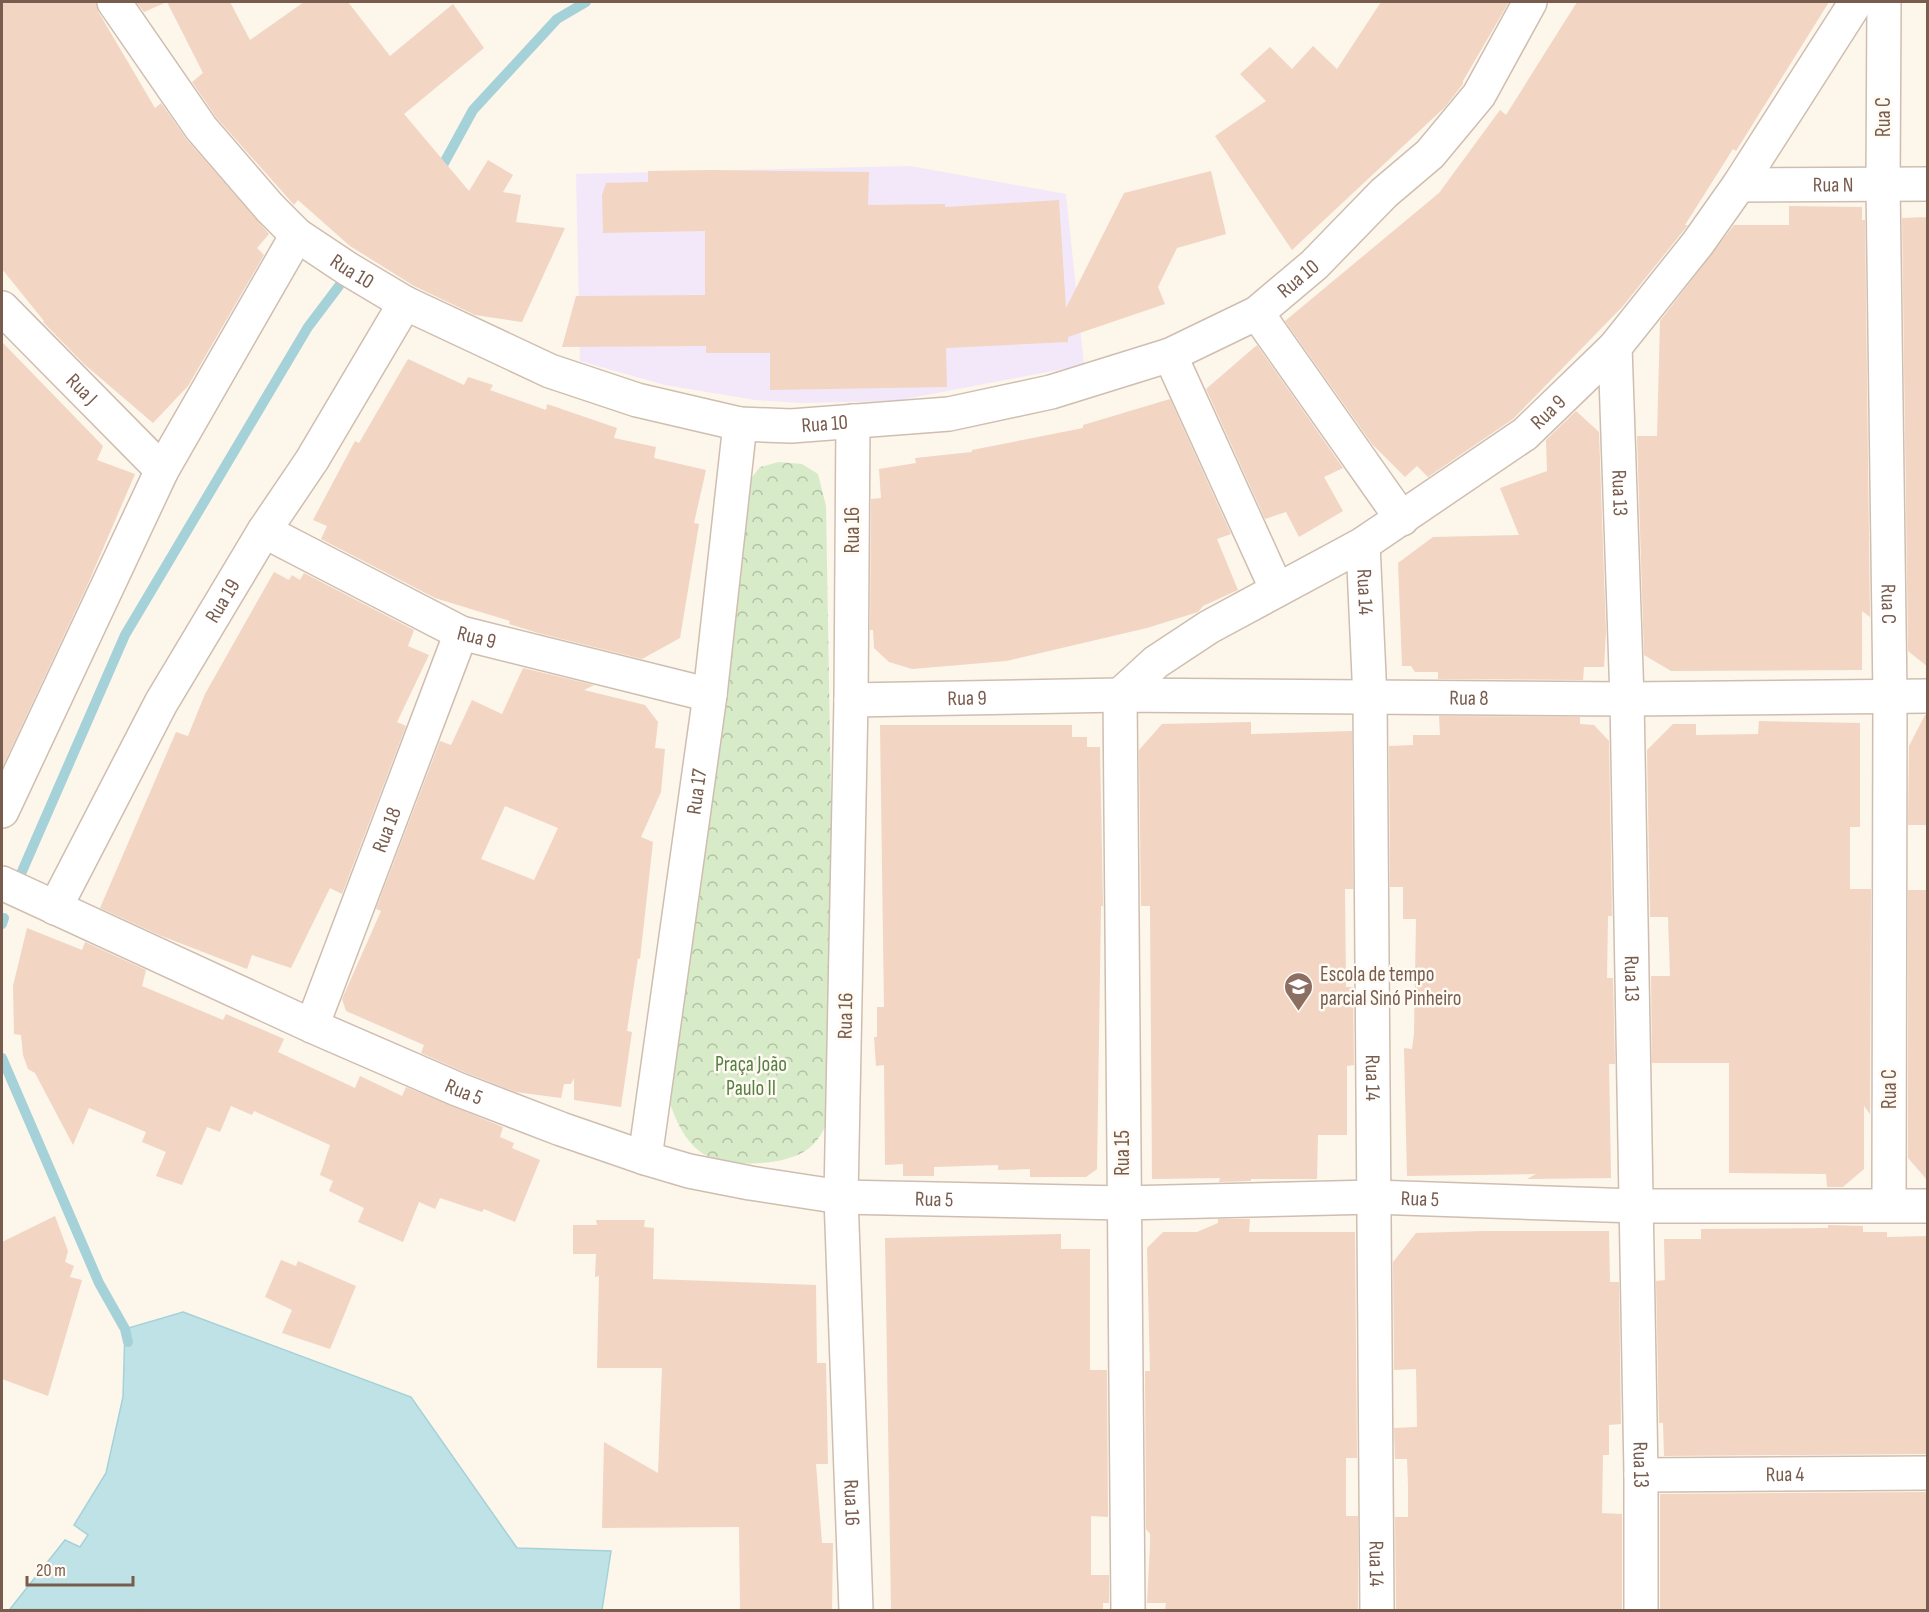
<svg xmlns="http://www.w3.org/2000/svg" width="1929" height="1612" font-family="'Sofia Sans Condensed',sans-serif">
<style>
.education{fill:#f3e8f9}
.park{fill:url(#park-crowns)}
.water{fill:#bfe2e7;stroke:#a5d1d8;stroke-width:1.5}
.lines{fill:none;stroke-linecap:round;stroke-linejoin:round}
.stream{stroke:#a5d1d8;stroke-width:10}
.building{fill:#f2d5c3;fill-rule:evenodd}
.street-casing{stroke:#cfbeb0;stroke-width:36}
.street{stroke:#fff;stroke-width:33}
.labels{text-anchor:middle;stroke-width:5;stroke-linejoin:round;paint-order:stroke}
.street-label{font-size:21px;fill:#785c4e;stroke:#fffaf2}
.education-label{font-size:21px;fill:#785e54;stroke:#fffaf2;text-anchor:start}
.park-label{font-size:21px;fill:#577e45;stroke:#fffaf2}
</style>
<defs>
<pattern id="park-crowns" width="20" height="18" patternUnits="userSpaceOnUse" patternTransform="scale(1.5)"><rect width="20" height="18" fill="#d7ebc9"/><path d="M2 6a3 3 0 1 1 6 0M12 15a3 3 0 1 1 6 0" fill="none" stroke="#b3c2a5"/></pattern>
</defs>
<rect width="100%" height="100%" fill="#fcf6eb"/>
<path class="education" d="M 910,166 L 1066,194 L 1084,365 L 895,401 L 802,403 L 755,400 L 665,385 L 580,361 L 576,174 Z"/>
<path class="park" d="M 779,462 L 802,464 L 818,474 L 826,506 L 836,1093 C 830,1114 826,1135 808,1149 C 785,1167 720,1169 698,1150 C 679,1134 672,1109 664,1086 L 746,485 L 760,467 Z"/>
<path class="water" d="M 183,1312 L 411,1397 L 517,1548 L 611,1551 L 602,1610 L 10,1609 L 65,1540 L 80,1547 L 88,1535 L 74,1525 L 106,1473 L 123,1397 L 125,1329 Z"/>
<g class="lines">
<g class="stream">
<path d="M 438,174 L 473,110 L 557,19 L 586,2"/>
<path d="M 20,876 L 125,635 L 308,327 L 339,286"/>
<path d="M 2,924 L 4,918"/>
<path d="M 2,1058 L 99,1283 L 125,1329 L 128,1342"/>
</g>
</g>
<g class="building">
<path d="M 2,2 L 96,2 L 99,13 L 155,108 L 161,103 L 187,140 L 269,234 L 257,248 L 264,255 L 188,386 L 153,423 L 84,364 L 43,322 L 44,321 L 2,269 Z"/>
<path d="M 136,2 L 167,2 L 144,12 Z"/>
<path d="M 167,2 L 230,2 L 250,40 L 304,2 L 348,2 L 390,56 L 453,4 L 484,48 L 404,114 L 469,191 L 488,160 L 513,175 L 503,192 L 521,195 L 516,222 L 565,228 L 522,322 L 475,315 L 414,286 L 350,246 L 298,200 L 294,205 L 216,117 L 192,82 L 203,73 Z"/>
<path d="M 1381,2 L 1509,2 L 1463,81 L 1463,84 L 1445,107 L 1292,250 L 1215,136 L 1266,101 L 1240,74 L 1270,47 L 1292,69 L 1313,46 L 1337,69 Z"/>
<path d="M 1577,2 L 1829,2 L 1736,151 L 1733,149 L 1685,225 L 1688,225 L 1623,306 L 1513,419 L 1428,477 L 1417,466 L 1405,477 L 1372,444 L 1285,321 L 1439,193 L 1500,110 L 1506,115 Z"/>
<path d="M 712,170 L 869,172 L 868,205 L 945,204 L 945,207 L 1059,200 L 1066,308 L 1124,193 L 1211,171 L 1226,234 L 1177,248 L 1158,287 L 1165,304 L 1068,337 L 1068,342 L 946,348 L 947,387 L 770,390 L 770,353 L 706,353 L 706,346 L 562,347 L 576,296 L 705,295 L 705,231 L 603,233 L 602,195 L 606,183 L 648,182 L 648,171 Z"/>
<path d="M 1789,206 L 1862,207 L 1862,220 L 1865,220 L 1870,617 L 1862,611 L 1862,670 L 1671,671 L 1644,655 L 1637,436 L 1657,436 L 1660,321 L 1734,225 L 1789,225 Z"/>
<path d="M 1928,217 L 1928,667 L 1908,651 L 1902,218 Z"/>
<path d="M 2,342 L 103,446 L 97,460 L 135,474 L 87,586 L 2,768 Z"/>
<path d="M 1257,345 L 1343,468 L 1324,477 L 1343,511 L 1299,537 L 1286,512 L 1265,519 L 1206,389 Z"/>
<path d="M 408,359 L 464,385 L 468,377 L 493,385 L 490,390 L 546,410 L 547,404 L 617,428 L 614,438 L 656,447 L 654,458 L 706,470 L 694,523 L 699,524 L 680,638 L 642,659 L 538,633 L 509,624 L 510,621 L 435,598 L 321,539 L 327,526 L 313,520 L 355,441 L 359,443 Z"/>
<path d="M 1170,399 L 1231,534 L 1217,539 L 1238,590 L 1203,606 L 1198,612 L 1147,628 L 1006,661 L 912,669 L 889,662 L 874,648 L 873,630 L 870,630 L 871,499 L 881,498 L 879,469 L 916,463 L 915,458 L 972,452 L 972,450 L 1083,428 L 1083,425 Z"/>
<path d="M 1576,411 L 1599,432 L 1606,632 L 1604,667 L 1584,667 L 1583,680 L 1438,679 L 1438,672 L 1415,672 L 1411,666 L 1402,666 L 1398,563 L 1433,537 L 1519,535 L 1500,488 L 1547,471 L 1546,440 Z"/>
<path d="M 274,572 L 289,580 L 292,575 L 300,580 L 304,573 L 414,630 L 408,646 L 429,655 L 397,722 L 406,726 L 342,894 L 330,888 L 291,968 L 252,955 L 247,969 L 159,935 L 100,908 L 176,732 L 188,736 L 205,694 Z"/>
<path d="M 523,668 L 594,685 L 584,690 L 645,705 L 658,722 L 655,748 L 665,749 L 661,792 L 641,837 L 653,842 L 640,959 L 638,958 L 627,1031 L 632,1032 L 621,1107 L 574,1100 L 574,1078 L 571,1084 L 564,1084 L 561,1098 L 516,1092 L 464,1072 L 421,1053 L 424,1045 L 346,1011 L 342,999 L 381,911 L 376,909 L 440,741 L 451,745 L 472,700 L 502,714 ZM 505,806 L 558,828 L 534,880 L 481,859 Z"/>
<path d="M 1925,715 L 1928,715 L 1928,825 L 1908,825 L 1909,746 Z"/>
<path d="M 1439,716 L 1580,717 L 1580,724 L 1594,725 L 1609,741 L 1612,916 L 1608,916 L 1607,978 L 1613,978 L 1615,1064 L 1609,1064 L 1611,1178 L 1527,1179 L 1536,1174 L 1407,1176 L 1404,1048 L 1412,1049 L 1414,1034 L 1416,919 L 1403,919 L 1403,887 L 1390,887 L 1389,746 L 1413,745 L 1413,735 L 1440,735 Z"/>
<path d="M 1759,721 L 1860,723 L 1860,827 L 1850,827 L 1850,889 L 1871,889 L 1870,1114 L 1864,1106 L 1864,1169 L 1843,1187 L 1827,1187 L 1826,1174 L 1729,1173 L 1729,1063 L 1652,1063 L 1651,976 L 1670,976 L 1668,917 L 1650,917 L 1647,750 L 1673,724 L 1696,724 L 1696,735 L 1758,734 Z"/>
<path d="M 1251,722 L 1251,734 L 1352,731 L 1353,889 L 1345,889 L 1346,987 L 1353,987 L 1354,1065 L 1347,1066 L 1347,1135 L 1318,1135 L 1317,1179 L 1251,1179 L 1251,1181 L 1219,1182 L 1220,1178 L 1152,1179 L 1150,906 L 1141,906 L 1139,750 L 1162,724 Z"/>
<path d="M 880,725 L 1072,725 L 1072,737 L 1087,737 L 1087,747 L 1100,747 L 1103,906 L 1101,906 L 1097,1169 L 1086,1177 L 1030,1177 L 1030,1169 L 998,1170 L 998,1165 L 934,1167 L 934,1176 L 903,1176 L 903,1164 L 885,1165 L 884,1065 L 876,1066 L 874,1037 L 877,1037 L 877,1007 L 884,1007 Z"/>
<path d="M 1908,890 L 1928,890 L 1928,1181 L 1908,1158 Z"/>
<path d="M 27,928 L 82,950 L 85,942 L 146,970 L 142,986 L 223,1020 L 226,1014 L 284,1039 L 278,1052 L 355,1088 L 360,1076 L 402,1096 L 406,1087 L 503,1127 L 500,1137 L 514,1143 L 512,1148 L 540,1160 L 515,1222 L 484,1209 L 482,1212 L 440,1198 L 435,1209 L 419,1202 L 403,1242 L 358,1222 L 364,1208 L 329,1191 L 333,1181 L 320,1175 L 330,1145 L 254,1111 L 252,1115 L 231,1106 L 220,1132 L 207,1127 L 182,1185 L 156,1176 L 166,1152 L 142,1142 L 146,1132 L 89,1108 L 73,1145 L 35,1073 L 28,1069 L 23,1055 L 21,1035 L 14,1034 L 13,986 Z"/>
<path d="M 55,1216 L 68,1251 L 65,1262 L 74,1266 L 70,1277 L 82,1280 L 48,1396 L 2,1379 L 2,1242 Z"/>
<path d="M 1218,1219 L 1250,1219 L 1249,1232 L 1355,1232 L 1357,1458 L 1346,1458 L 1346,1516 L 1358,1516 L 1358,1611 L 1165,1611 L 1166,1603 L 1147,1603 L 1150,1545 L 1150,1534 L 1146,1529 L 1145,1371 L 1150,1371 L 1147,1248 L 1163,1232 L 1197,1232 L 1218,1223 Z"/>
<path d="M 596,1220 L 645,1220 L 644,1227 L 654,1228 L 653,1279 L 816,1285 L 817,1363 L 826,1363 L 828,1464 L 816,1464 L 822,1543 L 833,1543 L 832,1611 L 740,1611 L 739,1527 L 602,1528 L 604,1442 L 658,1473 L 662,1368 L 597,1368 L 599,1276 L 595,1277 L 596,1254 L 573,1254 L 573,1225 L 597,1225 Z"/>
<path d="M 1828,1225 L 1863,1226 L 1863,1232 L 1887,1232 L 1887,1237 L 1928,1236 L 1928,1454 L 1664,1456 L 1663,1423 L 1659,1423 L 1656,1281 L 1665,1280 L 1664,1239 L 1701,1239 L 1701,1229 L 1828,1228 Z"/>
<path d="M 1484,1231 L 1609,1231 L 1610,1282 L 1619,1282 L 1621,1424 L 1609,1425 L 1609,1455 L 1603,1455 L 1602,1513 L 1622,1514 L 1622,1611 L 1396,1611 L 1395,1517 L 1408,1517 L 1408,1485 L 1407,1459 L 1395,1459 L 1394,1428 L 1417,1427 L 1416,1369 L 1394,1370 L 1393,1262 L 1416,1233 Z"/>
<path d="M 1061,1234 L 1061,1249 L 1090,1249 L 1090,1370 L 1107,1370 L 1108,1517 L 1091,1516 L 1091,1575 L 1109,1575 L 1109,1603 L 1103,1603 L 1103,1611 L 891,1610 L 885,1238 Z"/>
<path d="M 281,1260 L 296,1266 L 298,1261 L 356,1286 L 330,1349 L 282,1333 L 292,1310 L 265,1297 Z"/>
<path d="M 1928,1492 L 1928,1611 L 1660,1611 L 1660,1494 Z"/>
</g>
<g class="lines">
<defs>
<g id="street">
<path id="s1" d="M 114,2 L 201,128 L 270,208 L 297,235 L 348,269 L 405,303 L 550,371 L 637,400 L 740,424 L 791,426 L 949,414 L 1051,392 L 1170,355 L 1257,313 L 1314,265 L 1384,193 L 1430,154 L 1479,95 L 1530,2"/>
<path id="s2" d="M 1884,2 L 1883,184 L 1890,697 L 1889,1205"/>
<path id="s3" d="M 1739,185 L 1928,184"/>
<path id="s4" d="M 2,308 L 162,470"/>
<path d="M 1257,313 L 1402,519"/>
<path id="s5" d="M 1615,347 L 1627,699 L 1641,1475 L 1641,1610"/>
<path d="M 1170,355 L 1277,590"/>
<path id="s6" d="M 853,421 L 851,700 L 841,1197 L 856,1610"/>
<path id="s7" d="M 264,531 L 461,633 L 710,695"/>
<path id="s8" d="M 1363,544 L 1370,699 L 1377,1610"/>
<path id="s9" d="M 851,700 L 1120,695 L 1627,699 L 1928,696"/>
<path d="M 2,811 L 162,470 L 297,235"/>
<path id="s10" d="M 2,883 L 312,1026 L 457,1089 L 561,1129 L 645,1158 L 689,1171 L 750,1183 L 841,1197 L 1123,1203 L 1373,1197 L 1636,1206 L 1928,1206"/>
<path id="s11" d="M 55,908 L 161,703 L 264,531 L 312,460 L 405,303"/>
<path id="s12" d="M 312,1026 L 461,633"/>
<path id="s13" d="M 645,1158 L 710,695 L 740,424"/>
<path id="s14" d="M 1641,1475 L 1928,1473"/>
<path id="s15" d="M 1128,1610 L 1120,695 L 1156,662 L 1209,627 L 1363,544 L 1525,434 L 1615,347 L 1698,243 L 1739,185 L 1856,2"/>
</g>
</defs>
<use href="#street" class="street-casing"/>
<use href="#street" class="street"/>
</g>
<defs>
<symbol id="school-pin" viewBox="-11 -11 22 30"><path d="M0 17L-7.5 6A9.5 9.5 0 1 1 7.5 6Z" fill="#8d6e63" stroke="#fffaf2"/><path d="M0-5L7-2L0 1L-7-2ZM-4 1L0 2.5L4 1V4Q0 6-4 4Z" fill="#fff"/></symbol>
</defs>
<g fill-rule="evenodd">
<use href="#school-pin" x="1282" y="970" width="33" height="45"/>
</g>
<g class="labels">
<g class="street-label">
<text transform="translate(1883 117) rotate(-90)" y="7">Rua C</text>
<text dy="7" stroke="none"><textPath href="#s3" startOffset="94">Rua N</textPath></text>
<text dy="7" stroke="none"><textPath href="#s1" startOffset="363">Rua 10</textPath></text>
<text dy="7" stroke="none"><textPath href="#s1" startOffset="1371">Rua 10</textPath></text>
<text dy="7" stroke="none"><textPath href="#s4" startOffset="114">Rua J</textPath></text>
<text dy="7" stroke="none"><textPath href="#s15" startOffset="1430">Rua 9</textPath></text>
<text dy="7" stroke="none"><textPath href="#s1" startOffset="867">Rua 10</textPath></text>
<text dy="7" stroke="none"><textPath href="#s5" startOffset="146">Rua 13</textPath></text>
<text transform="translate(852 530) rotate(-90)" y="7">Rua 16</text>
<text dy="7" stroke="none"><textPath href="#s8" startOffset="48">Rua 14</textPath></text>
<text dy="7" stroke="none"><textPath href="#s11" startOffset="350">Rua 19</textPath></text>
<text dy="7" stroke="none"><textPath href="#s2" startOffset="602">Rua C</textPath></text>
<text dy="7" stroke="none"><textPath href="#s7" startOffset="238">Rua 9</textPath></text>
<text dy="7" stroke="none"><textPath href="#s9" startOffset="116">Rua 9</textPath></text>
<text dy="7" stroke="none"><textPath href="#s9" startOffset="618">Rua 8</textPath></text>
<text dy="7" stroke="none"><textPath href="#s13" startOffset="370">Rua 17</textPath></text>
<text dy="7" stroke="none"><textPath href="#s12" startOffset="210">Rua 18</textPath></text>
<text dy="7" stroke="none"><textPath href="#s5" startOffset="632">Rua 13</textPath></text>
<text transform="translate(845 1016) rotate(-89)" y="7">Rua 16</text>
<text dy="7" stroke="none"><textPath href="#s8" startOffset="534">Rua 14</textPath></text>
<text transform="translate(1889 1089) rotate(-90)" y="7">Rua C</text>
<text dy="7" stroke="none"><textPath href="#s10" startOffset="507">Rua 5</textPath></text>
<text transform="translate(1122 1153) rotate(-90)" y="7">Rua 15</text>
<text dy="7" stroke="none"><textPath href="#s10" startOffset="1479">Rua 5</textPath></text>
<text dy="7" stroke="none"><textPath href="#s10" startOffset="993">Rua 5</textPath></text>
<text dy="7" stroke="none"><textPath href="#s5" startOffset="1118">Rua 13</textPath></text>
<text dy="7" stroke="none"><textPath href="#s14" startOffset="144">Rua 4</textPath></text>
<text dy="7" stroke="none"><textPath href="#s6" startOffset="1082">Rua 16</textPath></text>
<text dy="7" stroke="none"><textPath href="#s8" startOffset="1020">Rua 14</textPath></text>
</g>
<g class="education-label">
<text x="1320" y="981">Escola de tempo<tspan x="1320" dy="24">parcial Sinó Pinheiro</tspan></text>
</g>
<g class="park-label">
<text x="751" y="1071">Praça João<tspan x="751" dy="24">Paulo II</tspan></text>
</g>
</g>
<rect width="1929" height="1612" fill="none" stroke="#785c4e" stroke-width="6"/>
<path d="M27 1576v9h106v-9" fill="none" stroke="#785c4e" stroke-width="3"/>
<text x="36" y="1576" font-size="18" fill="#785c4e" stroke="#fffaf2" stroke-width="4.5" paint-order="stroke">20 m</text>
</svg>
